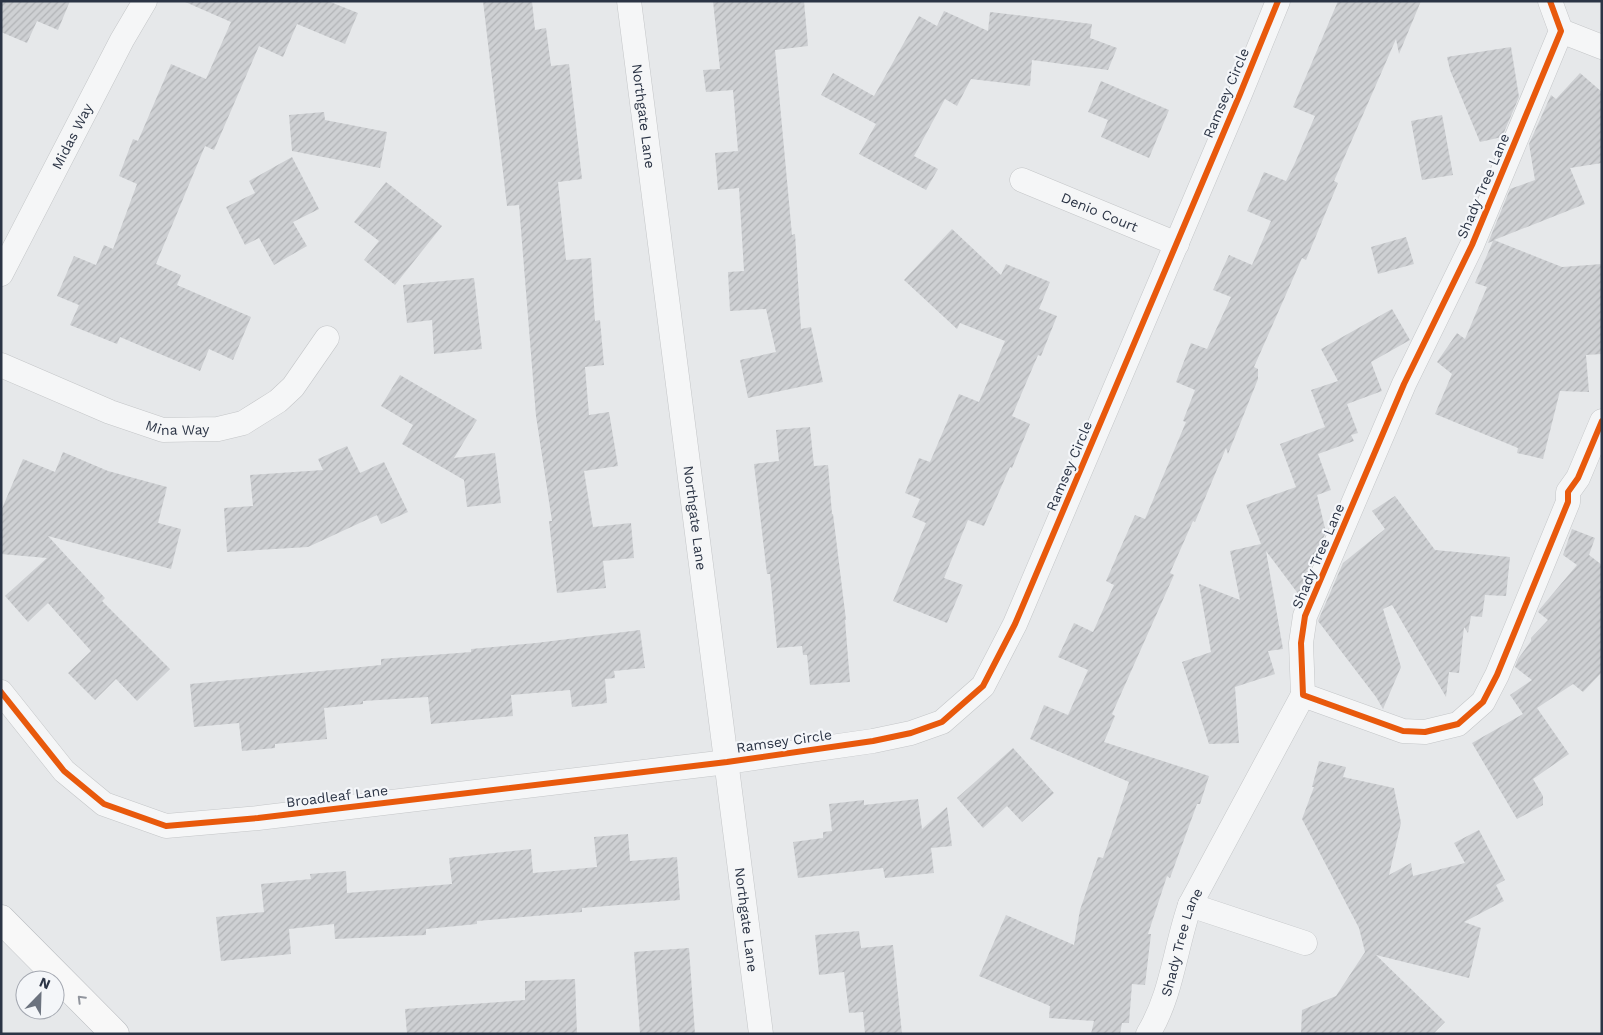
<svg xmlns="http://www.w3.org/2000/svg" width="1603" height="1035" font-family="'Work Sans',sans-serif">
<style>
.building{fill:url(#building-hatch)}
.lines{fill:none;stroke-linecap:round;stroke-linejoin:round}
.street-casing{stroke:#c4c6c8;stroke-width:25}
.highway-casing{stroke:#b8bbbf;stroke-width:29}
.street{stroke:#f5f6f7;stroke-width:24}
.highway{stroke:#f8f8f8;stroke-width:28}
.cycleway-casing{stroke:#f4f6f9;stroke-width:9}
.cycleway{stroke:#e8590c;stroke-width:6}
.oneway{stroke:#92969e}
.labels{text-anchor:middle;stroke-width:4.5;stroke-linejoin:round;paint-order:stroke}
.street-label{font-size:14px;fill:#2b3445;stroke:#f4f6f9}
</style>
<defs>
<pattern id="building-hatch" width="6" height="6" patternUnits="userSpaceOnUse" patternTransform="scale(1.25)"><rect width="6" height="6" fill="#ced0d3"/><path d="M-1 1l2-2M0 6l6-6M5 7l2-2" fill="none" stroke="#b1b3b6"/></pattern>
</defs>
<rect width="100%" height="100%" fill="#e6e8ea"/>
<g class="building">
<path d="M 1,1 L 70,1 L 58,30 L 37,21 L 27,43 L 1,32 Z"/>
<path d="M 183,1 L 328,1 L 358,13 L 345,44 L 297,24 L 283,57 L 259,46 L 214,150 L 205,146 L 156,264 L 181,275 L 177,285 L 251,317 L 233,360 L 209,349 L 200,371 L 120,337 L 117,344 L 70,325 L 79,305 L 57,296 L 74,256 L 96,265 L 104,245 L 113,249 L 137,184 L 119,176 L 133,139 L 138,141 L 171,64 L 206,79 L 231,22 Z"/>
<path d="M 483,1 L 532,1 L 535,30 L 546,28 L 551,66 L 569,64 L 582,179 L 558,182 L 566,260 L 591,258 L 595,321 L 600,320 L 604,365 L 585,367 L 589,415 L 609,412 L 618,466 L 584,471 L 593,527 L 631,523 L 634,558 L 603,561 L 606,588 L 557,593 L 549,521 L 552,521 L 536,416 L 519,205 L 507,206 Z"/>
<path d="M 713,1 L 804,1 L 808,46 L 775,50 L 792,235 L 795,234 L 801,329 L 811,327 L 823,382 L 748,398 L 740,360 L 776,352 L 766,309 L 730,311 L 728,272 L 744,271 L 739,188 L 718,190 L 715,153 L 738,151 L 733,90 L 706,92 L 703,70 L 720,69 Z"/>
<path d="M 1338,1 L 1421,1 L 1399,54 L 1396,39 L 1334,181 L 1338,183 L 1306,260 L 1302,258 L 1254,367 L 1258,369 L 1258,379 L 1228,454 L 1226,448 L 1195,522 L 1193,521 L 1170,573 L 1174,575 L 1112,714 L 1115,716 L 1104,742 L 1209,776 L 1200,804 L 1197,804 L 1170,878 L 1167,876 L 1148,934 L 1151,934 L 1145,985 L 1132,984 L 1129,1023 L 1122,1023 L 1120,1034 L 1091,1034 L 1094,1021 L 1049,1018 L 1050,1006 L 979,976 L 1006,915 L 1074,945 L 1080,910 L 1098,857 L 1103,858 L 1129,782 L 1030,739 L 1044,705 L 1068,715 L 1088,670 L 1058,657 L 1074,623 L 1093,632 L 1114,585 L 1106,581 L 1135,515 L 1145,519 L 1186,422 L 1183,421 L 1195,390 L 1176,382 L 1191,343 L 1207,349 L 1231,297 L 1213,290 L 1229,255 L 1252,265 L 1271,221 L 1247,211 L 1264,172 L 1286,181 L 1294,165 L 1315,116 L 1293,107 Z"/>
<path d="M 944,11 L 988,31 L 990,12 L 1092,24 L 1090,38 L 1117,48 L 1108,70 L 1032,60 L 1030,86 L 971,79 L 957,106 L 945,99 L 914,156 L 938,169 L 926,190 L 859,154 L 876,124 L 821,95 L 833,73 L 874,96 L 919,16 L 937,26 Z"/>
<path d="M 1511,47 L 1519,97 L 1502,137 L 1480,142 L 1450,70 L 1447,57 Z"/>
<path d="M 1580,73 L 1602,92 L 1602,163 L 1570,168 L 1585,204 L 1494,240 L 1562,267 L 1602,264 L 1602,354 L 1586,355 L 1589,392 L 1560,391 L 1543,459 L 1517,453 L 1518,448 L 1435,414 L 1452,374 L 1437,362 L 1457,333 L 1465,339 L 1487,287 L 1475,283 L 1493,241 L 1488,243 L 1510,189 L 1535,180 L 1529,144 L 1551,95 L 1556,99 Z"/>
<path d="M 1101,81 L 1169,110 L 1149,158 L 1101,137 L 1108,120 L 1088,112 Z"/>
<path d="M 324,112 L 325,120 L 387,132 L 380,168 L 292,151 L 289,115 Z"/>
<path d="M 1442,115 L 1453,175 L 1422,180 L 1411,121 Z"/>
<path d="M 292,157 L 319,209 L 293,222 L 307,246 L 274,265 L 259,238 L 245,245 L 226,207 L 255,193 L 249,181 Z"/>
<path d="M 386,182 L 442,226 L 395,285 L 364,260 L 379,241 L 354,222 Z"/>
<path d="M 952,229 L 1001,275 L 1006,264 L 1050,282 L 1039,309 L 1057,316 L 1041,356 L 1038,355 L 1012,416 L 1030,424 L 1012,468 L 1010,467 L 984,526 L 968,520 L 944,578 L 963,585 L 947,623 L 893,601 L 926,523 L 912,517 L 920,499 L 905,493 L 919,458 L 930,462 L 959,394 L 979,402 L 1005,341 L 960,323 L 957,329 L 904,280 Z"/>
<path d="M 1406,237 L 1414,264 L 1378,274 L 1371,247 Z"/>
<path d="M 474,278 L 482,349 L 434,354 L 432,320 L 407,323 L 403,285 Z"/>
<path d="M 1392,309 L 1410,340 L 1371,362 L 1382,391 L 1347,404 L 1358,433 L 1351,435 L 1354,441 L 1318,454 L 1331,490 L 1317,495 L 1326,532 L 1299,595 L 1266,551 L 1283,649 L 1268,651 L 1275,674 L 1235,687 L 1239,743 L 1209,744 L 1182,662 L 1211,652 L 1199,584 L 1240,600 L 1230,551 L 1261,544 L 1246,505 L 1296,487 L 1280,444 L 1325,427 L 1311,390 L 1338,381 L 1321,349 Z"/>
<path d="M 400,375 L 477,420 L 454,458 L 495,453 L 501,503 L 467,507 L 464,480 L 402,444 L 413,425 L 381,406 Z"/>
<path d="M 810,427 L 814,466 L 828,465 L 832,514 L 833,514 L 846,620 L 845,620 L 850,682 L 810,685 L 807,655 L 803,655 L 802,646 L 777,648 L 770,574 L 767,574 L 754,464 L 779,461 L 776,430 Z"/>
<path d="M 347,446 L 360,473 L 384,462 L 408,512 L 381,524 L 377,515 L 308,547 L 227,552 L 224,508 L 253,506 L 250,475 L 323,470 L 318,459 Z"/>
<path d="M 63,452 L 108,471 L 167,487 L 158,523 L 181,529 L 171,569 L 48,536 L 105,598 L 102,601 L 170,669 L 137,701 L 116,679 L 95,700 L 68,673 L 91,651 L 48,603 L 28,622 L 5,596 L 47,558 L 1,554 L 1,511 L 23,459 L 55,472 Z"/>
<path d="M 1395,496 L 1435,550 L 1510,557 L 1506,596 L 1485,595 L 1482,617 L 1471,616 L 1468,633 L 1464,627 L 1459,673 L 1449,672 L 1446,697 L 1392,605 L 1383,609 L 1401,667 L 1383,709 L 1376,697 L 1318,621 L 1343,563 L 1385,529 L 1372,511 Z"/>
<path d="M 1572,529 L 1595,538 L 1589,555 L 1602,565 L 1602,672 L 1583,692 L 1573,684 L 1537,708 L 1569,754 L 1533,779 L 1543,796 L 1543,805 L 1517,819 L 1472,743 L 1523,714 L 1510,695 L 1532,680 L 1515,667 L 1518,659 L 1531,641 L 1531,638 L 1548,620 L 1538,612 L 1539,610 L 1577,565 L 1563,555 Z"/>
<path d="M 640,630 L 645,668 L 614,671 L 615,678 L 605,679 L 607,703 L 572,707 L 570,690 L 511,695 L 513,716 L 431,724 L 428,697 L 363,701 L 363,704 L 324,708 L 327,739 L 275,744 L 275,748 L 242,751 L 239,723 L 194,727 L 190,684 L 381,665 L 381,659 L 471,652 L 471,649 L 536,643 Z"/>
<path d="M 1013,748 L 1054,793 L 1022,822 L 1007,806 L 983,828 L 957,798 Z"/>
<path d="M 1319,761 L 1346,767 L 1343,777 L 1394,788 L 1401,823 L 1389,875 L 1411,863 L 1413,876 L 1465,863 L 1454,843 L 1479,830 L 1505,880 L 1496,885 L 1504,901 L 1464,922 L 1481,928 L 1469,978 L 1376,955 L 1445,1022 L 1433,1034 L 1301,1034 L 1302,1010 L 1336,996 L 1365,952 L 1359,928 L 1302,819 L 1314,787 L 1312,787 Z"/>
<path d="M 918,799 L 922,829 L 947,807 L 952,846 L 931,848 L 934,873 L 885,878 L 883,868 L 798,878 L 793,842 L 823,838 L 823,832 L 832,831 L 829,804 L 864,800 L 864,805 Z"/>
<path d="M 628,834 L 630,861 L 677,857 L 680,900 L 582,908 L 582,912 L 477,921 L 477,924 L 426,929 L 426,935 L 335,939 L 334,924 L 289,929 L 291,954 L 221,961 L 216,917 L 264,912 L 261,884 L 311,879 L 310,874 L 346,871 L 347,893 L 452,884 L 449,858 L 531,849 L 533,873 L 597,867 L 594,837 Z"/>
<path d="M 859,931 L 861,948 L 893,945 L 902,1034 L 865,1034 L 863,1012 L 849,1013 L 844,972 L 819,975 L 815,935 Z"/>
<path d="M 689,948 L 695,1034 L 640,1034 L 634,952 Z"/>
<path d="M 575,979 L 577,1034 L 407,1034 L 405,1009 L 525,1000 L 525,981 Z"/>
</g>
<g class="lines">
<defs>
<g id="street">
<path id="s1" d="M 629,1 L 761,1034"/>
<path d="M 1550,1 L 1561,31 L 1472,245 L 1404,384 L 1305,616 L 1301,643 L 1303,695 L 1403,731 L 1425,732 L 1458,724 L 1483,702 L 1497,675 L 1568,502 L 1568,492 L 1578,478 L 1602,421"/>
<path d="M 1561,31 L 1602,47"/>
<path id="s2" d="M 1022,180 L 1177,244"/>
<path id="s3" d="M 1,274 L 122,40 L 145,1"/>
<path id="s4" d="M 1,365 L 110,412 L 163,430 L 218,429 L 243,423 L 278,401 L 293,387 L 327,338"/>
<path d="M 1,692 L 64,771 L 104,804 L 166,826 L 258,818 L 727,762 L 873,741 L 911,733 L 942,722 L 983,686 L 1015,624 L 1240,94 L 1278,1"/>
<path d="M 1190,905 L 1305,943"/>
<path id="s5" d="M 1148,1034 C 1172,995 1175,948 1190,905 L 1303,695"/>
</g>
<path id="highway" d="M 1,919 L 115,1034"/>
</defs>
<use href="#street" class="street-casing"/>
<use href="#highway" class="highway-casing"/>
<use href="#street" class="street"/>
<use href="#highway" class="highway"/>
<defs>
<g id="cycleway">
<path d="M 1550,1 L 1561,31 L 1472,245 L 1404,384 L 1305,616 L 1301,643 L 1303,695 L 1403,731 L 1425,732 L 1458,724 L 1483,702 L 1497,675 L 1568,502 L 1568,492 L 1578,478 L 1602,421"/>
<path d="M 1,692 L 64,771 L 104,804 L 166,826 L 258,818 L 727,762 L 873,741 L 911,733 L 942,722 L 983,686 L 1015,624 L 1240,94 L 1278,1"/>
</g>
</defs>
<use href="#cycleway" class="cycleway-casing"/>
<use href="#cycleway" class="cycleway"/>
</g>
<defs><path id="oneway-chevron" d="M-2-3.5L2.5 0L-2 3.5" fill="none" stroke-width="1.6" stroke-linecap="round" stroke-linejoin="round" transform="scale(1.25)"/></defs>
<use class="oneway" href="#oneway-chevron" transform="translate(81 999) rotate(-135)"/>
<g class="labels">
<g class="street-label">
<text transform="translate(1226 93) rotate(-67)" y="5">Ramsey Circle</text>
<text dy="5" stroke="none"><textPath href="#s1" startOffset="116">Northgate Lane</textPath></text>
<text dy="5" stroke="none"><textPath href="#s3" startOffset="155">Midas Way</textPath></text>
<text transform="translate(1483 186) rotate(-67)" y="5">Shady Tree Lane</text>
<text dy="5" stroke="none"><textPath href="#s2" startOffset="84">Denio Court</textPath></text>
<text dy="5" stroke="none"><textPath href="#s4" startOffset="189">Mina Way</textPath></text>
<text transform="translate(1069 466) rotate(-67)" y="5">Ramsey Circle</text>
<text dy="5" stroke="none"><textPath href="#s1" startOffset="521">Northgate Lane</textPath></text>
<text transform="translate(1318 556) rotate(-67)" y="5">Shady Tree Lane</text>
<text transform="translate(784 741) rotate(-8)" y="5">Ramsey Circle</text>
<text transform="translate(337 796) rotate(-7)" y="5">Broadleaf Lane</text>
<text dy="5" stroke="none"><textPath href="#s1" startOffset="926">Northgate Lane</textPath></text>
<text dy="5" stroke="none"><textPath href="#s5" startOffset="98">Shady Tree Lane</textPath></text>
</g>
</g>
<rect width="1603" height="1035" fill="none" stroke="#2b3445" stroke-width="5"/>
<g transform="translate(40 995) rotate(23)"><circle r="24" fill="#f4f6f9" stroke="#a4a8b1"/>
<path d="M0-4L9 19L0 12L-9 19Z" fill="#6c737f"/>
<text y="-8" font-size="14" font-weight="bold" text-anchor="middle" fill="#2b3445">N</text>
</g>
</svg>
